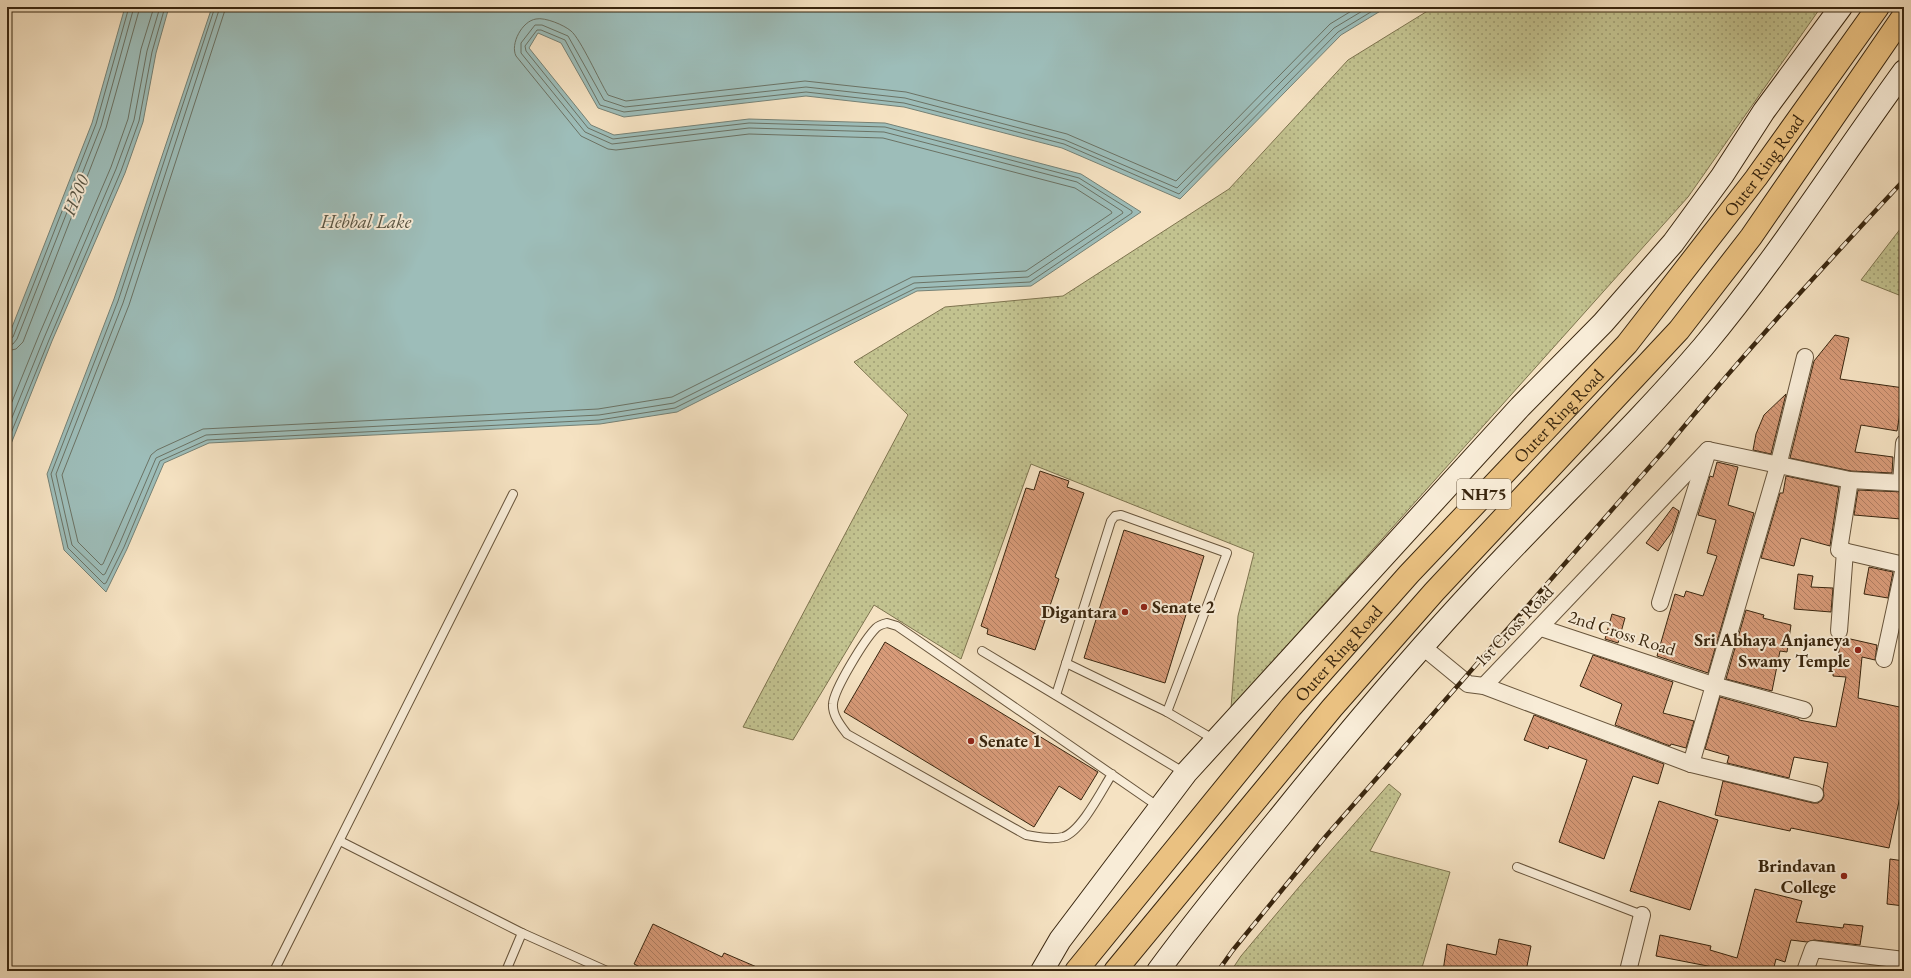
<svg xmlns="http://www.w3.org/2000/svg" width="1911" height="978" font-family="'EB Garamond',serif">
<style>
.grass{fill:url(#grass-dots);stroke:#7e744f}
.water{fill:#9dbdb9;stroke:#758175}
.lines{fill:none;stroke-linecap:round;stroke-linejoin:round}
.shore{stroke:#6b7264;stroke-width:1}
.building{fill:url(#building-back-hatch);stroke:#39260f}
.lane-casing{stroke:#68553c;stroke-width:10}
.street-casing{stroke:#68553c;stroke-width:18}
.secondary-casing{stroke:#39260f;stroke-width:24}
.highway-casing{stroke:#39260f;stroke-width:24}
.lane{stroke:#f8ecd7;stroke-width:8}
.street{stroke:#f8ecd7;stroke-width:16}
.secondary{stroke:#f8ecd7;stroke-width:22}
.highway{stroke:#eac181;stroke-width:22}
.rail-casing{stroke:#39260f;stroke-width:4.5}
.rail{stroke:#f8ecd7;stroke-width:3;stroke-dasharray:9;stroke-linecap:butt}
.poi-dot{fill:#8f2418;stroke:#f8ecd7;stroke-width:1.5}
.labels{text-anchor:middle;stroke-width:4;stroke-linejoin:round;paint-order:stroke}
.shield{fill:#f8ecd7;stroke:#72614b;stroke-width:1}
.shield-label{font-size:17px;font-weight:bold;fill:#39260f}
.street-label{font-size:18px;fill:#39260f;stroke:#f8ecd7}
.poi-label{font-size:18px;font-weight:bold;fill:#39260f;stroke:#f8ecd7;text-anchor:end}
.water-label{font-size:19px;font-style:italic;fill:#575342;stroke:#f8ecd7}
</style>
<defs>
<pattern id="grass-dots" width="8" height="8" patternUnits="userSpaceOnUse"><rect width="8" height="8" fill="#c2c28f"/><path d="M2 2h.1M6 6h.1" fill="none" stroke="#9f9d73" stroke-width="1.8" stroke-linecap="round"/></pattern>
<pattern id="building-back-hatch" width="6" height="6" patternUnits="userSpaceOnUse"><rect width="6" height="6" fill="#d79a78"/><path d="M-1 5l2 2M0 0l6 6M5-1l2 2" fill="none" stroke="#af7d61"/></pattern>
</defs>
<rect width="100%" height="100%" fill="#f5e2c2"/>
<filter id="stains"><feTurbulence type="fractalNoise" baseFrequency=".005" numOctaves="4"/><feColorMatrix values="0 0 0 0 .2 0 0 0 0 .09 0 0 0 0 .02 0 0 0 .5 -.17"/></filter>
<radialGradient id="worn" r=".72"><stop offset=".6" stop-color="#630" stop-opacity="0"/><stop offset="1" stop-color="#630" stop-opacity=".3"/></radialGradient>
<g class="grass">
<path d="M 1434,7 L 1821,7 L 1688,197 L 1231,708 L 1238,616 L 1254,553 L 1031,464 L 961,659 L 874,605 L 793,740 L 743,727 L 908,415 L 854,362 L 945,307 L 1063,296 L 1229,189 L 1348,60 Z"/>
<path d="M 1904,224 L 1904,297 L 1861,280 Z"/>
<path d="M 1389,784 L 1401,794 L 1370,851 L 1450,872 L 1421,971 L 1231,971 L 1241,956 L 1299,887 Z"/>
</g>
<g class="water">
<path d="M 125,7 L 169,7 L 156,53 L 143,122 L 125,173 L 52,341 L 7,454 L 7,340 L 92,123 Z"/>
<path d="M 212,7 L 1387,7 L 1341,35 L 1180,199 L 1062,148 L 904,107 L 806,96 L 624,117 L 598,108 L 561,43 L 538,33 L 529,48 L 591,125 L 614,135 L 749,119 L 885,123 L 1081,174 L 1141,212 L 1031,286 L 917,291 L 677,412 L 600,424 L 209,443 L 164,463 L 127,549 L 106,592 L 64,550 L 47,474 L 114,299 Z"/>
</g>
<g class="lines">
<g class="shore">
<path d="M 215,7 L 118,301 L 51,474 L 68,548 L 104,584 L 106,583 L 124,547 L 160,461 L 207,440 L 599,420 L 675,408 L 916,288 L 1030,282 L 1132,213 L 1132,211 L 1079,178 L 885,127 L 749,123 L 613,139 L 588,128 L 526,51 L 525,46 L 537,30 L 541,30 L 565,40 L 600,105 L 624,112 L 806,92 L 904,103 L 1064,144 L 1179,194 L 1338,32 L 1379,7"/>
<path d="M 220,7 L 123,303 L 56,474 L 72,545 L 103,575 L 105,574 L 119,545 L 156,458 L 206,435 L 599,415 L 674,403 L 914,283 L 1028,277 L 1123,213 L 1122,211 L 1077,182 L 884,132 L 749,128 L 612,144 L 585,132 L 521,53 L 521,43 L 535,25 L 542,25 L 568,36 L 604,100 L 625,107 L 806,87 L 905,98 L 1065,140 L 1177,188 L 1334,28 L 1369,7"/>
<path d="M 226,7 L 129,305 L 62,475 L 78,542 L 101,565 L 103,564 L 151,455 L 157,450 L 203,429 L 598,409 L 672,397 L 912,277 L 1026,271 L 1112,213 L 1111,211 L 1075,188 L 883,138 L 749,134 L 616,150 L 608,149 L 581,136 L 516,56 C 510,44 522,21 536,19 C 545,17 564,25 571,31 C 580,38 600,82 608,95 L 626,101 L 805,81 L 906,92 L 1067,134 L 1176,181 L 1330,24 L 1358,7"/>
<path d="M 7,340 L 13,337 L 96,124 L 129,7"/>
<path d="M 7,345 L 13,344 L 17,339 L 101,126 L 134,7"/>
<path d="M 7,351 L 16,349 L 23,342 L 106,128 L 140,7"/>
<path d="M 7,414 L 39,335 L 111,167 L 128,119 L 141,49 L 154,7"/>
<path d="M 7,430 L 44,338 L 116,169 L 134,120 L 147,51 L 160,7"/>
<path d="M 7,443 L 49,340 L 121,171 L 139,121 L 152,52 L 165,7"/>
</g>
</g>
<g class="building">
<path d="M 1835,335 L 1849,338 L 1840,379 L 1904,388 L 1897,431 L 1861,425 L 1855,452 L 1893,457 L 1892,473 L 1851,471 L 1790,458 L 1814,361 Z"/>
<path d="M 1786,394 L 1771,454 L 1753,450 L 1756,434 L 1764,415 Z"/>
<path d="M 1717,462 L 1738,467 L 1728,505 L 1754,513 L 1708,673 L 1657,656 L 1675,594 L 1684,597 L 1686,591 L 1703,596 L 1717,556 L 1707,553 L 1716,520 L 1698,515 L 1710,476 L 1713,477 Z"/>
<path d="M 1040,471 L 1069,481 L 1067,487 L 1084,493 L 1055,577 L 1059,579 L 1035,650 L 987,634 L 988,629 L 981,626 L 1026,488 L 1034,490 Z"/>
<path d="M 1786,476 L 1839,487 L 1830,546 L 1801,538 L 1794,566 L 1761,558 L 1780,493 L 1783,493 Z"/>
<path d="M 1858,490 L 1903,492 L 1901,519 L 1854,515 Z"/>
<path d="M 1673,507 L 1679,511 L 1672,532 L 1658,551 L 1646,543 Z"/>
<path d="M 1124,530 L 1204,556 L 1165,683 L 1084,658 Z"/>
<path d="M 1869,567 L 1893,572 L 1888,598 L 1864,594 Z"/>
<path d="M 1798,574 L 1813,576 L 1811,587 L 1833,588 L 1831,612 L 1794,609 Z"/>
<path d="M 1746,610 L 1764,615 L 1763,618 L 1791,625 L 1787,652 L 1780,651 L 1772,691 L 1726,679 Z"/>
<path d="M 1612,614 L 1625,618 L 1618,643 L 1605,639 Z"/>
<path d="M 1846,638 L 1877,645 L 1875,660 L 1862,657 L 1858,698 L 1904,708 L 1904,778 L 1889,848 L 1791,828 L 1790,831 L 1715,815 L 1723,781 L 1813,803 L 1818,803 L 1822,800 L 1824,796 L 1823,789 L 1828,763 L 1794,757 L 1789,778 L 1727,763 L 1729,756 L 1705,749 L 1720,697 L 1799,719 L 1799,720 L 1836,727 L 1846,677 L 1833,676 L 1834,659 L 1838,660 L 1840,640 Z"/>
<path d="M 885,642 L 1098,772 L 1081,800 L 1059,786 L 1034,827 L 844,712 Z"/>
<path d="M 1593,655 L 1673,682 L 1663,713 L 1694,721 L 1686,748 L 1671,744 L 1670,746 L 1615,725 L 1622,704 L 1580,686 Z"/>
<path d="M 1534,715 L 1664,764 L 1658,784 L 1633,776 L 1604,859 L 1559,842 L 1587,760 L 1549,746 L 1548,749 L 1524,740 Z"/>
<path d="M 1659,801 L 1718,820 L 1690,910 L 1630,891 Z"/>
<path d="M 1890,859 L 1904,861 L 1904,906 L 1887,904 Z"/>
<path d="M 1755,889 L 1802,901 L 1796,922 L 1843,928 L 1844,924 L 1863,926 L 1860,945 L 1814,940 L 1807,942 L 1791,940 L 1785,962 L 1776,959 L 1773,971 L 1717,971 L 1718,968 L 1656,956 L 1660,935 L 1711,946 L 1710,950 L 1737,958 Z"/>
<path d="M 653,924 L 722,957 L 724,953 L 766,971 L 648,971 L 634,964 Z"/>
<path d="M 1499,939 L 1531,946 L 1526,971 L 1443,971 L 1447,944 L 1496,955 Z"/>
</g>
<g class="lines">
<defs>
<g id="lane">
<path d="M 982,651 L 1185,773"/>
<path d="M 1066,663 L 1167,712"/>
<path d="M 1056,695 L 1111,521 L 1115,516 L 1121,515 L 1227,553 L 1167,712 L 1215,740"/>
<path d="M 1112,774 C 1102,790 1081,832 1063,837 C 1051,840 1038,837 1026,835 L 847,734 C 841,726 832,715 833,704 C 834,689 865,639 876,628 C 879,625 883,624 887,623 L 897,626 L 1159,807"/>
<path d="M 340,841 L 522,933"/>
<path d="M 1517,867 L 1642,915"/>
<path d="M 274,971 L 513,494"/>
<path d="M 506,971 L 522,933 L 607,971"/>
</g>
<g id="street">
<path d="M 1708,450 L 1850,480 L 1904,483"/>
<path d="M 1850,480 L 1839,550 L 1904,565"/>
<path d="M 1901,483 L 1904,443"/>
<path d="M 1660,603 L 1707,454"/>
<path d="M 1541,628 L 1713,685 L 1804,710"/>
<path d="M 1839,631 L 1845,551"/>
<path d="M 1423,647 L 1468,684 L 1484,686 L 1691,764 L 1815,794"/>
<path d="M 1884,659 L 1904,567"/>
<path d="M 1484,686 L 1708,450"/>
<path d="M 1691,764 L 1778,466 L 1805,357"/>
<path d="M 1628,971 L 1642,915"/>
<path d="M 1805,971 L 1813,949 L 1904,960"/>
</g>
<g id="secondary">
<path d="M 1042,971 L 1060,940 L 1186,773 L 1520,407 L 1603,323 L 1673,243 L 1722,176 L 1764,111 L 1841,7"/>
<path d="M 1158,971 C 1196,919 1237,869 1278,819 C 1343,738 1410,658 1481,582 C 1554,503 1633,429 1703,347 C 1776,260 1837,163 1904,71"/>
</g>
<g id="highway">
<path id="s1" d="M 1076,971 L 1291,707 L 1409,574 L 1627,344 L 1756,178 L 1878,7"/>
<path d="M 1115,971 L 1332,708 L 1434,592 L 1679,330 L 1751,237 L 1904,15"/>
</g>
</defs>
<use href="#lane" class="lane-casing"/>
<use href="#street" class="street-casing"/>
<use href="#secondary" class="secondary-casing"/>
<use href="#highway" class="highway-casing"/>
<use href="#lane" class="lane"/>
<use href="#street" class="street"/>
<use href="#secondary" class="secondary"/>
<use href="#highway" class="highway"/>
<defs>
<path id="rail" d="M 1218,971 L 1233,950 L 1326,836 L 1667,447 C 1742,355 1823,267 1904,180"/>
</defs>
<use href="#rail" class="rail-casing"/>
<use href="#rail" class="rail"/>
</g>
<g class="poi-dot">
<circle cx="1144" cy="607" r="4"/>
<circle cx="1125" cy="612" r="4"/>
<circle cx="1858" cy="650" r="4"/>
<circle cx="971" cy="741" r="4"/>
<circle cx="1844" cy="876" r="4"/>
</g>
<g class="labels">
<rect class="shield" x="1457" y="479" width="54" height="30" rx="3"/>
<g class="shield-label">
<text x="1484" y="500">NH75</text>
</g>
<g class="street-label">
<text dy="6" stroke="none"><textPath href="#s1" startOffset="1060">Outer Ring Road</textPath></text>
<text dy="6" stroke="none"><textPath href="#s1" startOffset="736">Outer Ring Road</textPath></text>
<text transform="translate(1514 626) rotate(-46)" y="6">1st Cross Road</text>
<text transform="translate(1622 633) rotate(18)" y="6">2nd Cross Road</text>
<text dy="6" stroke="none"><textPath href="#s1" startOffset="412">Outer Ring Road</textPath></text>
</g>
<g class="poi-label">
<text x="1152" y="613" text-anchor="start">Senate 2</text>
<text x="1117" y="618">Digantara</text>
<text x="1850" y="646">Sri Abhaya Anjaneya<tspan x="1850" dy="21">Swamy Temple</tspan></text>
<text x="979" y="747" text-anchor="start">Senate 1</text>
<text x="1836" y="872">Brindavan<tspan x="1836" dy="21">College</tspan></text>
</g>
<g class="water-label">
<text transform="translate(75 195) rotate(-68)" y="7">H200</text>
<text x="366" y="228">Hebbal Lake</text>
</g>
</g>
<rect width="1911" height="978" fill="none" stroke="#f5e2c2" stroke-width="24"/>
<rect x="8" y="8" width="1895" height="962" fill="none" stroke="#39260f" stroke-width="2"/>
<rect x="12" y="12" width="1887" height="954" fill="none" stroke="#39260f"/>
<rect width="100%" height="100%" filter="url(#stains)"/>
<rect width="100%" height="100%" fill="url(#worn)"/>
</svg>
